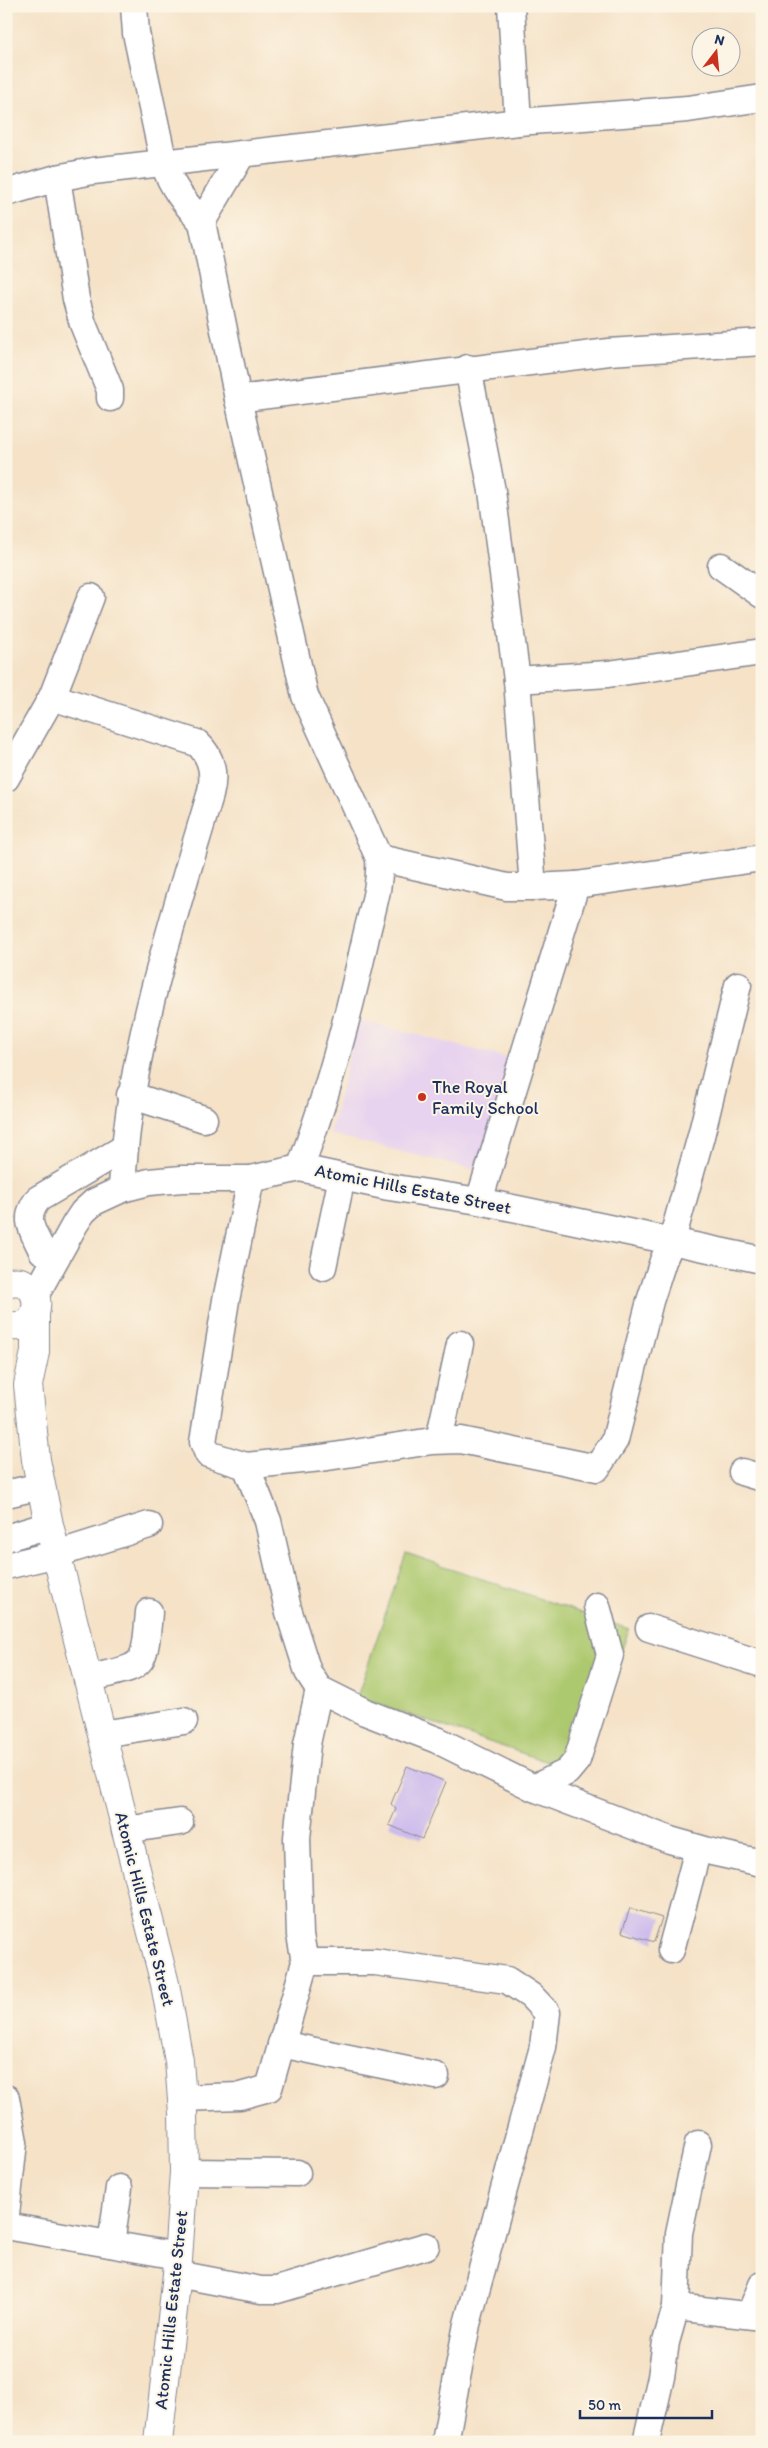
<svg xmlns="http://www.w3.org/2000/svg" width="768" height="2448" font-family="Itim,sans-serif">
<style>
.built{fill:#e7d2ef}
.green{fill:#adc970;stroke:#647c67}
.building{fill:#c8b5ee}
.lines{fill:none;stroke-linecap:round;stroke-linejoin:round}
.minor-casing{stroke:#888892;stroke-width:29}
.major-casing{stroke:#888892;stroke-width:30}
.minor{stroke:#fff;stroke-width:26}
.major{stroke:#fff;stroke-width:28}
.poi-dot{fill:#c8321e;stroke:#fcf5e5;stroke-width:2}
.labels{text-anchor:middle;stroke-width:4;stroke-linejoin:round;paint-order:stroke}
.poi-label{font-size:18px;fill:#1b2f5e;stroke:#fcf5e5;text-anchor:start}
.street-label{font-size:18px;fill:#1b2f5e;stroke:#fcf5e5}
</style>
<rect width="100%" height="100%" fill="#fcf5e5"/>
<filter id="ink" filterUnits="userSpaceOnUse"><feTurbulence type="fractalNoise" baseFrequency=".02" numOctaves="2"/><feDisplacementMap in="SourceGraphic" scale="10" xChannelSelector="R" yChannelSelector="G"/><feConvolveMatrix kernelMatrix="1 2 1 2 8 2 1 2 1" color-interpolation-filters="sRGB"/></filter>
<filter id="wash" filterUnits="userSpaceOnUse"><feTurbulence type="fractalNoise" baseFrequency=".0096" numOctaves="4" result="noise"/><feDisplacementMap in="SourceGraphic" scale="20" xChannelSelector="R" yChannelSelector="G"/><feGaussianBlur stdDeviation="1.12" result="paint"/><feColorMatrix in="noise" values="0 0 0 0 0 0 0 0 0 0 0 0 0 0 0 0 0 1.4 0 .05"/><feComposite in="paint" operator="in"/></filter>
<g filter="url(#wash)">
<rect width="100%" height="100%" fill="#f5e2c7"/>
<path class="built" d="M 358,1020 L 515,1060 L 484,1172 L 330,1134 Z"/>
<path class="green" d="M 406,1553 L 629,1629 L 580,1773 L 357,1697 Z"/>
<g id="blocks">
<g class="building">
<path d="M 407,1766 L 446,1782 L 422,1839 L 389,1825 L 396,1809 L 391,1804 Z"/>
<path d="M 630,1908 L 662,1918 L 654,1942 L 622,1932 Z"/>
</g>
</g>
</g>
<g filter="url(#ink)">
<use href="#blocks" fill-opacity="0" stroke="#888892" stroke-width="1"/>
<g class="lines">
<defs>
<g id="minor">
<path d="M 134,6 L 136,33 L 164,164 C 172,188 185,203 202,222 L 238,399 L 305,696 L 379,858 C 381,888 371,912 365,941 C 348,1018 328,1094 300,1168"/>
<path d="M 511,6 L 518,122"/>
<path d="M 57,178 L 76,299 L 83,324 L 110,390 L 110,398"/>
<path d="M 6,193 L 57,178 L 93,171 L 518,122 L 688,109 L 762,98"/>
<path d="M 202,222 L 242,154"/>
<path d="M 468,368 L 492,491 L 517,680 L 533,887"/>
<path d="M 238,399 L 609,352 L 762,342"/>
<path d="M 721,566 L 762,595"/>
<path d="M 517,680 L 608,674 L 762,652"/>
<path d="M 52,697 L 197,743 C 213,757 215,776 210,795 C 172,924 128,1054 122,1189"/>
<path d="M 6,778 L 52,697 L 91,597"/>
<path d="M 379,858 L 507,887 L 533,887 L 576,885 L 762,858"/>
<path d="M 130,1095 L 204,1119"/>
<path d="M 251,1179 L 226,1300 L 203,1442 L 208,1454 L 246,1466 L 268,1521 L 288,1609 L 308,1672 L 319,1689 L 365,1712 L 437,1740 L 534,1788 L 670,1840 L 712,1852 L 762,1863"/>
<path d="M 479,1201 L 576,885"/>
<path d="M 42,1251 C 33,1230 22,1220 38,1199 L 124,1148"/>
<path d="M 323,1267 L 342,1177"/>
<path d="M 35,1296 L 75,1224 L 83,1212 L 94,1202 L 122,1189 L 149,1182 L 182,1179 L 251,1179 L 300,1168 L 389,1187 L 479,1201 L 762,1260"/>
<path d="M 439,1440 L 460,1344"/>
<path d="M 246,1466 L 321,1458 L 432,1441 L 461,1440 L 597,1468 L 615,1440 L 650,1301 L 663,1261 L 672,1240 L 701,1136 L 738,985"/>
<path d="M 742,1472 L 762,1478"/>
<path d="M 6,1494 L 41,1486"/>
<path d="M 6,1538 L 49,1525"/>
<path d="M 6,1566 L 57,1554 L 149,1525"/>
<path d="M 649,1628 L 762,1664"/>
<path d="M 87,1679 C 145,1664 144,1673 149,1612"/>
<path d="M 102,1734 L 184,1721"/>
<path d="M 534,1788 L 567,1772 L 577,1760 L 610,1655 L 597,1606"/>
<path d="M 125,1830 L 180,1822"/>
<path d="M 671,1950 L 698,1849"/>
<path d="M 305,1962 L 375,1962 L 507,1980 L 531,1996 L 547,2013 L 543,2047 L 467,2324 L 445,2442"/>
<path d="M 281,2044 L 436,2076"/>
<path d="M 6,2098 L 14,2142 L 6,2215"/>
<path d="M 182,2098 L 240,2096 L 269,2088 L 305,1962 L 300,1935 L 297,1838 L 307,1744 L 319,1689"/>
<path d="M 184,2172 L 297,2173"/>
<path d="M 6,2226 L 178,2256"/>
<path d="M 111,2244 L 119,2188"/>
<path d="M 177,2274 L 261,2290 L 277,2290 L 426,2246"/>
<path d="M 676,2307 L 762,2317"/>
<path d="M 750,2314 L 762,2285"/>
<path d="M 646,2442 L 661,2377 L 666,2342 L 676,2307 L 679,2233 L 698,2144"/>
</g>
<g id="major">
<path d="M 6,1283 C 46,1271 47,1336 6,1325"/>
<path d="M 35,1313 L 35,1352 L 28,1385 L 36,1460 L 49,1525 L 165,1984 L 179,2061 L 183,2113 L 184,2172 L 177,2274 L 158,2442"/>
</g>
</defs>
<use href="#minor" class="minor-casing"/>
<use href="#major" class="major-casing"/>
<use href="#minor" class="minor"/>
<use href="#major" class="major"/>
</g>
</g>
<circle class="poi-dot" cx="422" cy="1097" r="5"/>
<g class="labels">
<g class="poi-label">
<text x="432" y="1093">The Royal<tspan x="432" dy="21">Family School</tspan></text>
</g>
<g class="street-label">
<text transform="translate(413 1189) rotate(11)" y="6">Atomic Hills Estate Street</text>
<text transform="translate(145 1909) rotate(76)" y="6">Atomic Hills Estate Street</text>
<text transform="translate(171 2310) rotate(-84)" y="6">Atomic Hills Estate Street</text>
</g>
</g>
<rect width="768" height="2448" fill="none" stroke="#fcf5e5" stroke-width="25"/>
<g transform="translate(716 52) rotate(16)"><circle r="24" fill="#fcf5e5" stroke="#a2a6af"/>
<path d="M0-4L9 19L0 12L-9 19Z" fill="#c8321e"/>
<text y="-8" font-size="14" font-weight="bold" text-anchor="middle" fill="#1b2f5e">N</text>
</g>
<path d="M580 2410v8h132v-8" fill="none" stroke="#1b2f5e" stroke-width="2.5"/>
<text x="588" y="2410" font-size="15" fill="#1b2f5e" stroke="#fcf5e5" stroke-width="4" paint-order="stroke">50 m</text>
</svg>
